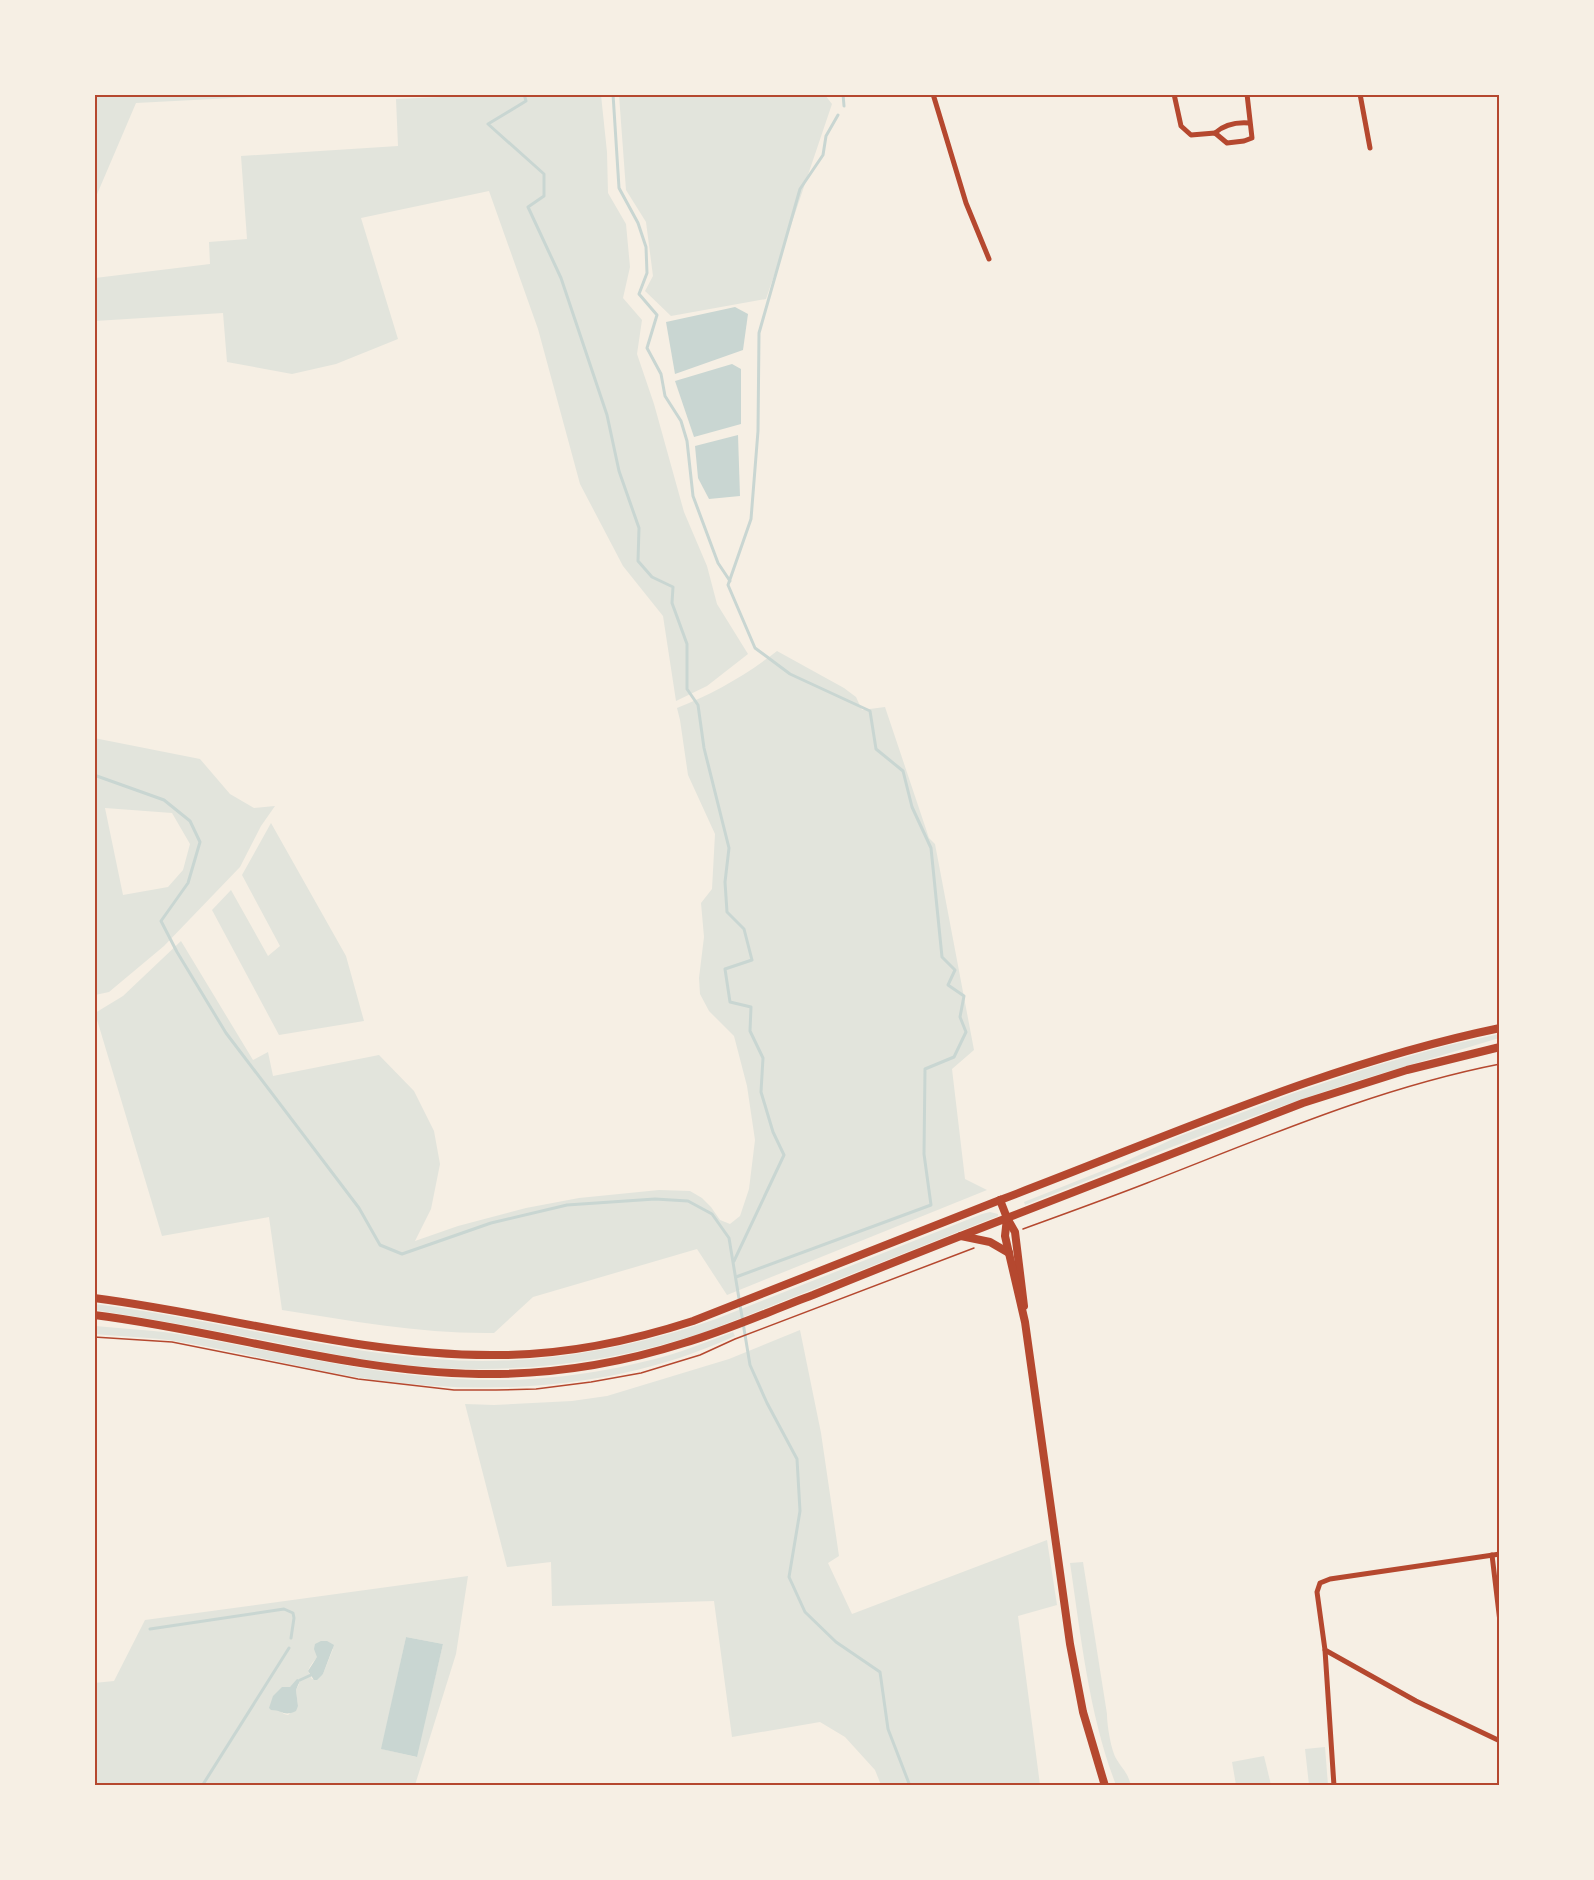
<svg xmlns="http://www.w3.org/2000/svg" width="1594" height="1880" font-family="'DejaVu Sans',sans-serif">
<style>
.green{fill:#e2e4dc;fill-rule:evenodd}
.water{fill:#c9d6d2}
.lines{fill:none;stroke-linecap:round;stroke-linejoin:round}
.stream{stroke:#c9d6d2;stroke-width:3}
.path{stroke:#b5482f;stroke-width:1.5}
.minor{stroke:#b5482f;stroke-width:5}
.secondary{stroke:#b5482f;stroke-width:8}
.primary{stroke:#b5482f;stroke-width:8}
.trunk{stroke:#b5482f;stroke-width:8}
.neatline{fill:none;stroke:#b5482f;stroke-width:2}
</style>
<rect width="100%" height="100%" fill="#f6efe4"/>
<g class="green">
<path d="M 95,94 L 288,94 L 288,95 L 136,103 L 95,199 Z"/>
<path d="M 465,95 L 601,95 L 607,152 L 608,193 L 626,224 L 630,267 L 623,298 L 642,320 L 637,354 L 654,404 L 684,512 L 707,566 L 717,604 L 748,654 L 707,686 L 676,701 L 663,616 L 623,566 L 580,484 L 538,329 L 489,191 L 361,218 L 398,339 L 336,364 L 292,374 L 227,362 L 223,313 L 95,321 L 95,278 L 210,264 L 209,242 L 247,239 L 241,156 L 398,146 L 396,99 L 465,96 Z"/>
<path d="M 619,95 L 825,95 L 832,104 L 766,299 L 671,316 L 645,291 L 653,276 L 646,222 L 626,190 Z"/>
<path d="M 777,651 L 844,688 L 856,697 L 862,710 L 885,707 L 929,838 L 935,844 L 974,1050 L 952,1069 L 965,1179 L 987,1190 L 727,1295 L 697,1249 L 533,1297 L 494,1333 C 422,1334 352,1321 282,1310 L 269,1217 L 162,1236 L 95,1013 L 123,996 L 181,941 L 253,1060 L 268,1052 L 273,1076 L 379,1055 L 414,1091 L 434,1131 L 440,1164 L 431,1209 L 415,1241 L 458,1226 L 526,1208 L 579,1198 L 659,1190 L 690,1191 L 702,1198 L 711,1207 L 720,1220 L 730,1224 L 740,1216 L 749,1189 L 755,1140 L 747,1086 L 734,1036 L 709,1011 L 700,994 L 699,978 L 704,937 L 701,903 L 712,889 L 715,834 L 688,775 L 680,720 L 677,708 C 713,694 746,675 777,651 Z"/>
<path d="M 94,738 L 200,759 L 230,794 L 254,808 L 275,806 L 261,826 L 240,867 L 164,946 L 109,992 L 95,995 ZM 105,808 L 172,813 L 190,844 L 183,870 L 168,887 L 123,895 Z"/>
<path d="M 271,823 L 346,956 L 364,1021 L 279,1035 L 212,910 L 231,890 L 268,956 L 280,946 L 242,875 Z"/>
<path d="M 1499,1034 L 1499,1038 C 1431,1059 1362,1078 1294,1102 C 1203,1133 1115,1170 1025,1205 L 1024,1202 L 1122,1163 L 1177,1137 L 1291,1094 L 1371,1067 L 1445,1046 Z"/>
<path d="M 990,1212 L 998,1214 L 998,1216 L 705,1332 C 612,1363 515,1375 417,1366 C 367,1362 318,1351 269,1341 C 211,1330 153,1319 95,1310 L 95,1304 C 209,1318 320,1350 435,1359 C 531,1367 626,1350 716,1319 L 982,1214 Z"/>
<path d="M 95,1326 C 126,1329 158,1330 189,1336 C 291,1354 386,1379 490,1380 C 552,1381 623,1370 682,1351 C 700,1345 716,1338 733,1332 L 735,1336 C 624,1387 502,1396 382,1381 C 314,1372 248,1353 181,1342 C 152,1337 123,1337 95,1334 Z"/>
<path d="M 800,1330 L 821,1433 L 839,1556 L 828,1563 L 852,1614 L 1047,1540 L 1057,1605 L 1018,1616 L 1040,1785 L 881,1785 L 875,1770 L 845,1737 L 820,1722 L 732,1737 L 714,1601 L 552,1606 L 551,1562 L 507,1567 L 465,1404 L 494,1405 L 572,1401 L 607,1396 L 729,1359 Z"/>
<path d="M 1083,1562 L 1107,1714 C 1107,1725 1111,1751 1117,1760 C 1124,1771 1127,1772 1131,1785 L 1116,1785 C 1089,1715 1081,1637 1070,1563 Z"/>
<path d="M 468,1576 L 456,1654 L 415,1785 L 95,1785 L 94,1683 L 114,1681 L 145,1620 ZM 406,1637 L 443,1644 L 416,1757 L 382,1749 ZM 333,1649 L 323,1674 L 312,1679 L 308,1671 C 313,1658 322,1654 333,1649 ZM 299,1684 L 296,1690 L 298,1706 L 288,1715 L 284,1714 L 279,1710 L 285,1687 L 290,1687 Z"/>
<path d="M 1325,1747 L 1328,1785 L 1309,1785 L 1305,1749 Z"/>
<path d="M 1264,1756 L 1271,1785 L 1236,1785 L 1232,1762 Z"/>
</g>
<g class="water">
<path d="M 735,307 L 748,314 L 743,350 L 675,374 L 666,322 Z"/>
<path d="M 732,364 L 741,369 L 741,424 L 694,437 L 675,381 Z"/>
<path d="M 738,435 L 740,496 L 709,499 L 698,478 L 695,446 Z"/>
<path d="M 406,1637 L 443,1644 L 417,1757 L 381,1749 Z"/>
<path d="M 321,1641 L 327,1641 L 334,1645 L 323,1674 L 317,1680 L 314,1680 L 308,1671 L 317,1657 L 314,1649 L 315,1644 Z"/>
<path d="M 297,1679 L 300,1680 L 296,1690 L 298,1706 L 296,1711 C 283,1717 283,1710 271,1710 L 269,1708 L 273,1696 L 282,1687 L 290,1687 Z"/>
</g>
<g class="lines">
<g class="stream">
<path d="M 524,94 L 526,101 L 488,124 L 544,174 L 544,196 L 528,207 L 561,278 L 607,415 L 619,471 L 639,528 L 638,561 L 652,577 L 673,587 L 672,603 L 687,644 L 687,689 L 698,705 L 704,748 L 729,848 L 725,882 L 727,912 L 744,929 L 752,960 L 725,969 L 730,1002 L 751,1007 L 750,1031 L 763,1058 L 761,1092 L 773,1132 L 784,1155 L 734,1261"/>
<path d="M 613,94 L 619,188 L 638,223 L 646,247 L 647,273 L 639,294 L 657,315 L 647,348 L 661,374 L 665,396 L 681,421 L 687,441 L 693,496 L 718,563 L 730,581"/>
<path d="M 843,94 L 844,106"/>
<path d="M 94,775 L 164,800 L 190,821 L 200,842 L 188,883 L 161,921 L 177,952 L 226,1033 L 359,1208 L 380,1245 L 402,1254 L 491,1223 L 567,1205 L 655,1199 L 688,1201 L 712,1214 L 729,1238 L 750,1365 L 767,1403 L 797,1459 L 800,1511 L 789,1577 L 805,1612 L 836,1642 L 880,1672 L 888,1729 L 910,1786"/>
<path d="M 736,1277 L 931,1205 L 924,1154 L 925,1069 L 954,1057 L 966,1032 L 960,1017 L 964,996 L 948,985 L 955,970 L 942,957 L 931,848 L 912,807 L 903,771 L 876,749 L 870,711 L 790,674 L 755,648 L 728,585 L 751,519 L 758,431 L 759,333 L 800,189 L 823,155 L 826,136 L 838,115"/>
<path d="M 150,1629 L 284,1609 L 293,1613 L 294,1618 L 291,1638"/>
<path d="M 300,1680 L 311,1675"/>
<path d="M 202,1786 L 289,1648"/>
</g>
<g class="path">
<path d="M 1023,1229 C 1064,1214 1106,1199 1147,1183 C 1263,1138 1377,1088 1500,1064"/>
<path d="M 94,1337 L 172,1342 L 358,1379 L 454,1390 L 496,1390 L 536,1389 L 591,1382 L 641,1373 L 700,1355 L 735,1339 L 974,1248"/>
</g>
<g class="minor">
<path d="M 933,94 L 966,203 L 989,259"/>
<path d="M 1174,94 L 1181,126 L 1191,135 L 1215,133 L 1227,143 L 1244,141 L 1252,138 L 1247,94"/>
<path d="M 1360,94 L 1370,148"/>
<path d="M 1215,133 C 1225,124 1236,122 1249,123"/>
<path d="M 1500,1554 L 1330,1579 L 1320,1583 L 1317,1592 L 1325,1650 L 1416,1701 L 1500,1741"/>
<path d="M 1492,1555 L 1500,1622"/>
<path d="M 1325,1650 L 1334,1786"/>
</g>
<g class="secondary">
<path d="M 1000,1200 L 1007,1218 L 1015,1232 L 1024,1306"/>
<path d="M 1007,1218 L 1005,1236 L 1025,1322 L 1070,1644 L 1083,1712 L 1105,1786"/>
</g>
<g class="primary">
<path d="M 1000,1200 C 1165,1138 1326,1064 1500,1028"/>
<path d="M 1007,1218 L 1303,1103 L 1407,1070 L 1500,1047"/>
</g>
<g class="trunk">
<path d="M 961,1236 L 990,1242 L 1009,1253"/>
<path d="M 94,1298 C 227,1315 357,1355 491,1355 C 560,1356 628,1342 693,1321 L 1000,1200"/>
<path d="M 94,1315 C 223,1331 348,1372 479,1374 C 548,1375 618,1364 684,1343 C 728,1330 770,1311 813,1295 C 877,1269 942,1243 1007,1218"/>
</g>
</g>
<rect width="1594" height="1880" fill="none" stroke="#f6efe4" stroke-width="192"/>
<rect x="96" y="96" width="1402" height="1688" class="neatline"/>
</svg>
